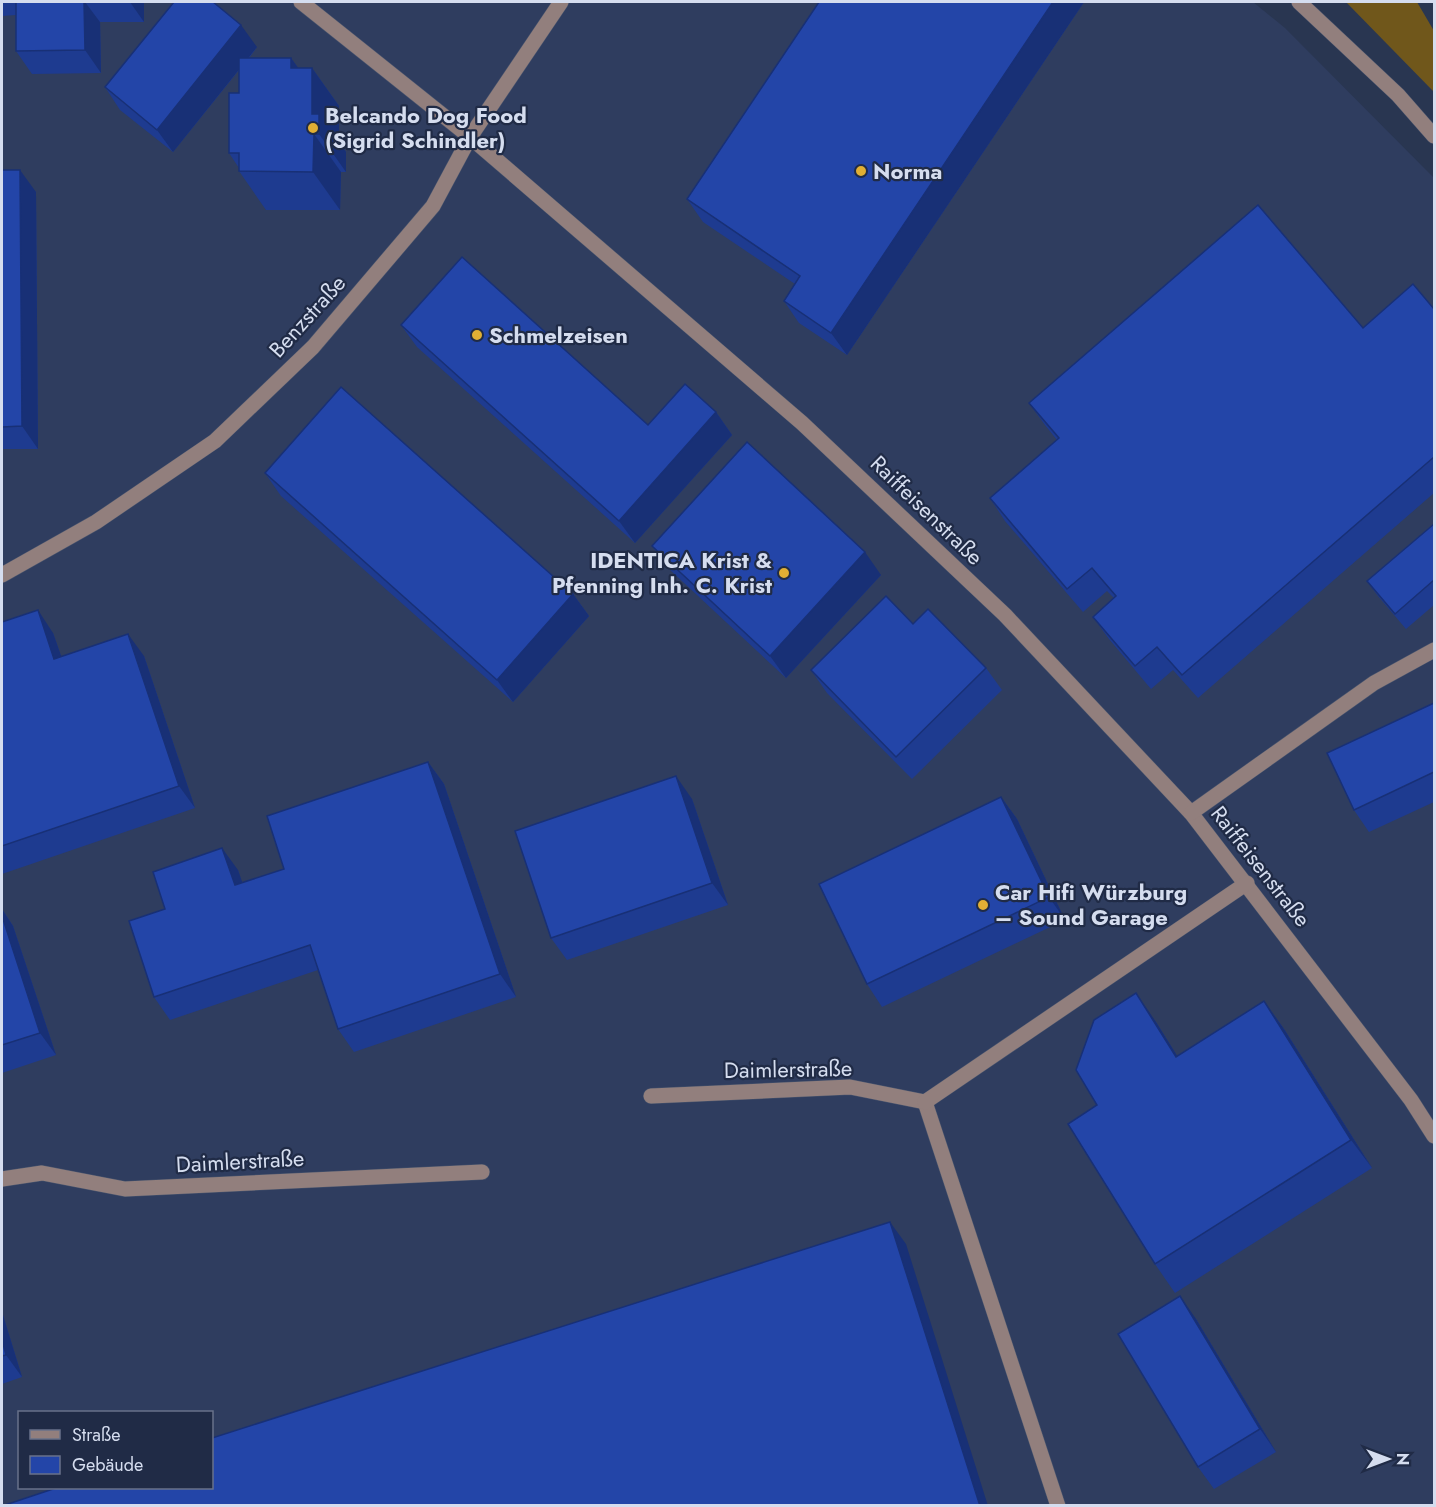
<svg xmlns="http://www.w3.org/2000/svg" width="1436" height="1507" font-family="Jost,sans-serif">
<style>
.built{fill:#2f3d5f;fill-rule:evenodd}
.green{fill:#70571b}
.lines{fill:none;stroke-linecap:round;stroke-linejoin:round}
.minor-casing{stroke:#48546d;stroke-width:16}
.minor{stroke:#927f7d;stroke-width:15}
.wall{fill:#1e3b90}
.shaded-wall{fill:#183076}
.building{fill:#2345a8;stroke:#183076;stroke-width:1.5}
.poi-dot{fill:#e1af34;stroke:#202b46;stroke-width:2}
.labels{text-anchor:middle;stroke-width:4.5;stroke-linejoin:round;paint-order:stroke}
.poi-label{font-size:22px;font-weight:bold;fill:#d5ddef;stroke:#202b46;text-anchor:start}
.street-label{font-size:22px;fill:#d5ddef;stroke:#202b46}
</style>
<rect width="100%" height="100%" fill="#293651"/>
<path class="built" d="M 2,2 L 1253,2 L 1285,28 L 1434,178 L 1434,1505 L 2,1506 ZM 20,1412 L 212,1412 L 212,1488 L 20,1488 Z"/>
<path class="green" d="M 1346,2 L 1417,2 L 1434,31 L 1434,92 Z"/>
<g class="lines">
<defs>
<g id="minor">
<path d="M 301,2 L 470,137 L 802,423 L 1005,615 L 1191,813 L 1411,1100 L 1434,1136"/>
<path d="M 1299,2 L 1398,95 L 1434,136"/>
<path d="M 2,575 L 96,522 L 215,441 L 313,347 L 433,206 L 470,137 L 561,2"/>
<path d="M 1191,813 L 1374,683 L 1434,650"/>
<path d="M 651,1096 L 850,1087 L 925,1102"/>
<path d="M 925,1102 L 1058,1506"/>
<path d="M 925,1102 L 1247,883"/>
<path d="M 2,1179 L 42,1173 L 125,1189 L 482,1172"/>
</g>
</defs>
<use href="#minor" class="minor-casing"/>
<use href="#minor" class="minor"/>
</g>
<g class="wall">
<path d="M 2,2 L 144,2 L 144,22 L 100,22 L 101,73 L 32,74 L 16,51 L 16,15 L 2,16 Z"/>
<path d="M 819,2 L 1084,2 L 847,355 L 799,323 L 784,301 L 795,284 L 703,222 L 687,199 Z"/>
<path d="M 257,47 L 249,58 L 291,58 L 298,68 L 312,68 L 339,106 L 339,142 L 346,152 L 346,172 L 341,172 L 340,210 L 266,210 L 239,171 L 239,168 L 229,153 L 239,93 L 239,70 L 173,152 L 120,110 L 105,87 Z"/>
<path d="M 2,170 L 36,192 L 38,449 L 2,449 Z"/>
<path d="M 1434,309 L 1434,493 L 1198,698 L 1173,670 L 1151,689 L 1109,639 L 1093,617 L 1114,598 L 1107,591 L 1083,612 L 1005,521 L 990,498 L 1057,440 L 1045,425 L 1029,403 L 1363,328 Z"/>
<path d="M 401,325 L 648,425 L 716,412 L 732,435 L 635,543 L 417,347 Z"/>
<path d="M 265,473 L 573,594 L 589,616 L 513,702 L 281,496 Z"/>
<path d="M 1434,524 L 1434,605 L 1406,629 L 1378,596 L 1367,581 Z"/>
<path d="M 652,546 L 881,575 L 786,678 L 668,568 Z"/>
<path d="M 2,622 L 53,633 L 61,656 L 144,656 L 195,808 L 2,874 Z"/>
<path d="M 913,624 L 986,668 L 1002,690 L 912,779 L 827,693 L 811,670 Z"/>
<path d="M 1434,703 L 1434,802 L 1369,832 L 1354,810 Z"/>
<path d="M 428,762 L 444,784 L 516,997 L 354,1052 L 338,1029 L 318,970 L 170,1020 L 154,997 L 165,909 L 238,870 L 242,883 L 284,869 Z"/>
<path d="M 1001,797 L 1017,819 L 1065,920 L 882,1007 L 867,984 Z"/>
<path d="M 692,799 L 728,905 L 567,960 L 551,938 Z"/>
<path d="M 2,909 L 13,926 L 56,1055 L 2,1073 Z"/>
<path d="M 1264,1001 L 1284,1029 L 1372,1168 L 1175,1293 L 1155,1264 L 1097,1105 L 1156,1022 L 1177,1056 Z"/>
<path d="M 2,1312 L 22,1377 L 2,1384 Z"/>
<path d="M 1196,1319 L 1276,1452 L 1214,1489 L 1198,1467 Z"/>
</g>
<g class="shaded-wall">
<path d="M 84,2 L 85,2 L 100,22 L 101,73 L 85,50 Z"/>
<path d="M 130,2 L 144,2 L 144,22 Z"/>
<path d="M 1053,2 L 1084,2 L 847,355 L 831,333 Z"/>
<path d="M 241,25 L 257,47 L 173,152 L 157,130 Z"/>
<path d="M 291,58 L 312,87 L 312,68 L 339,106 L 339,142 L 346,152 L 346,172 L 319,134 L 312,114 L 291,68 Z"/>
<path d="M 314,134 L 341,172 L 340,210 L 313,172 Z"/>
<path d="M 20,170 L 36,192 L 38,449 L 22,426 Z"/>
<path d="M 716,412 L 732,435 L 635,543 L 619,521 Z"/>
<path d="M 865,552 L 881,575 L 786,678 L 770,656 Z"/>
<path d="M 573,594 L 589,616 L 513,702 L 497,680 Z"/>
<path d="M 38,610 L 53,633 L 70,681 L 54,659 Z"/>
<path d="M 128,634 L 144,656 L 195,808 L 179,786 Z"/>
<path d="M 428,762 L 444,784 L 516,997 L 500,974 Z"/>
<path d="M 676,776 L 692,799 L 728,905 L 712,883 Z"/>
<path d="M 1001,797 L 1017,819 L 1065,920 L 1049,897 Z"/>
<path d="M 222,848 L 238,870 L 251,908 L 235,885 Z"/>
<path d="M 2,909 L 13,926 L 56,1055 L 40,1033 L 2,916 Z"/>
<path d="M 1136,993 L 1156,1022 L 1196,1086 L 1176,1057 Z"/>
<path d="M 1264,1001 L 1284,1029 L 1372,1168 L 1351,1140 Z"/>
<path d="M 890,1222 L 906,1244 L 988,1506 L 980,1506 Z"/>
<path d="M 1180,1296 L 1196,1319 L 1276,1452 L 1260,1429 Z"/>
<path d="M 2,1312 L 22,1377 L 6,1355 L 2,1340 Z"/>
</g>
<g class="building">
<path d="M 16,2 L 84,2 L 85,50 L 16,51 Z"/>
<path d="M 174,2 L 213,2 L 241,25 L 157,130 L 105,87 Z"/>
<path d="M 819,2 L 1053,2 L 831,333 L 784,301 L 800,276 L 687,199 Z"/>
<path d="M 239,58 L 291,58 L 291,68 L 312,68 L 312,114 L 319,114 L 319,134 L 314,134 L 313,172 L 239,171 L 239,153 L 229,153 L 229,93 L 239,93 Z"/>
<path d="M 2,170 L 20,170 L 22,426 L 2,427 Z"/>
<path d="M 1258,205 L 1363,328 L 1413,284 L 1434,309 L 1434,457 L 1182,675 L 1157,647 L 1135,666 L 1093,617 L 1116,596 L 1092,568 L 1067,589 L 990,498 L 1059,438 L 1029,403 Z"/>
<path d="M 462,257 L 648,425 L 685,384 L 716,412 L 619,521 L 401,325 Z"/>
<path d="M 341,387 L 573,594 L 497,680 L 265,473 Z"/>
<path d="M 747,442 L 865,552 L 770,656 L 652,546 Z"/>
<path d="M 1434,524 L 1434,580 L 1395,614 L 1367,581 Z"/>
<path d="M 886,596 L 913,624 L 928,609 L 986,668 L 896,757 L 811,670 Z"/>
<path d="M 38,610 L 54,659 L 128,634 L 179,786 L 2,846 L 2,622 Z"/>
<path d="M 1434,703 L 1434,772 L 1354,810 L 1327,753 Z"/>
<path d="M 428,762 L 500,974 L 338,1029 L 310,945 L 154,997 L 129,921 L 165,909 L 153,872 L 222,848 L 235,885 L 284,869 L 267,816 Z"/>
<path d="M 676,776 L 712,883 L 551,938 L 515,831 Z"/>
<path d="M 1001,797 L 1049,897 L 867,984 L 819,884 Z"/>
<path d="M 2,916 L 40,1033 L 2,1045 Z"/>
<path d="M 1136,993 L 1176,1057 L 1264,1001 L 1351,1140 L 1155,1264 L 1068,1124 L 1097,1105 L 1076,1070 L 1094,1020 Z"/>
<path d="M 890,1222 L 980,1506 L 2,1506 L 56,1488 L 212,1488 L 212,1438 Z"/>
<path d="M 1180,1296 L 1260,1429 L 1198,1467 L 1118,1334 Z"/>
<path d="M 2,1340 L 6,1355 L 2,1356 Z"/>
</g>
<g class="poi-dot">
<circle cx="313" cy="128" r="6"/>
<circle cx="861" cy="171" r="6"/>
<circle cx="477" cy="335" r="6"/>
<circle cx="784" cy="573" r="6"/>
<circle cx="983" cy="905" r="6"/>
</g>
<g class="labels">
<g class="poi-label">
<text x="325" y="123">Belcando Dog Food<tspan x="325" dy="25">(Sigrid Schindler)</tspan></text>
<text x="873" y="179">Norma</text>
<text x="489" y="343">Schmelzeisen</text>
<text x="772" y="568" text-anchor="end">IDENTICA Krist &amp;<tspan x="772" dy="25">Pfenning Inh. C. Krist</tspan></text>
<text x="995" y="900">Car Hifi Würzburg<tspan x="995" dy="25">– Sound Garage</tspan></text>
</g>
<g class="street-label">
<text transform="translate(307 316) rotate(-48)" y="8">Benzstraße</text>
<text transform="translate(927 510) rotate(44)" y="8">Raiffeisenstraße</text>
<text transform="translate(1261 866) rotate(52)" y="8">Raiffeisenstraße</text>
<text transform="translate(788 1069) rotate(-1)" y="8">Daimlerstraße</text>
<text transform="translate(240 1161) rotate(-3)" y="8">Daimlerstraße</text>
</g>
</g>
<rect width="1436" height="1507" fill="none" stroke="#d5ddef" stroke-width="6"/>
<rect x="18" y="1411" width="195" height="78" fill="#202b46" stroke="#68728a" stroke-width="1.5"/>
<rect x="30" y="1430" width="30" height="9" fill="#927f7d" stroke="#68728a" stroke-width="1.5"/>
<text x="72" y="1441" font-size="18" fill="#d5ddef">Straße</text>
<rect x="30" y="1456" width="30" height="18" fill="#2345a8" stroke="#68728a" stroke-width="1.5"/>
<text x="72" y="1471" font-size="18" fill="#d5ddef">Gebäude</text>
<g transform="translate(1388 1459) rotate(90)" stroke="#202b46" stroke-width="4.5" paint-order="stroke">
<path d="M0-4.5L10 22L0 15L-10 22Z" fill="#d5ddef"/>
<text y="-9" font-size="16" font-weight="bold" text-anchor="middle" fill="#d5ddef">N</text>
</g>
</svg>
